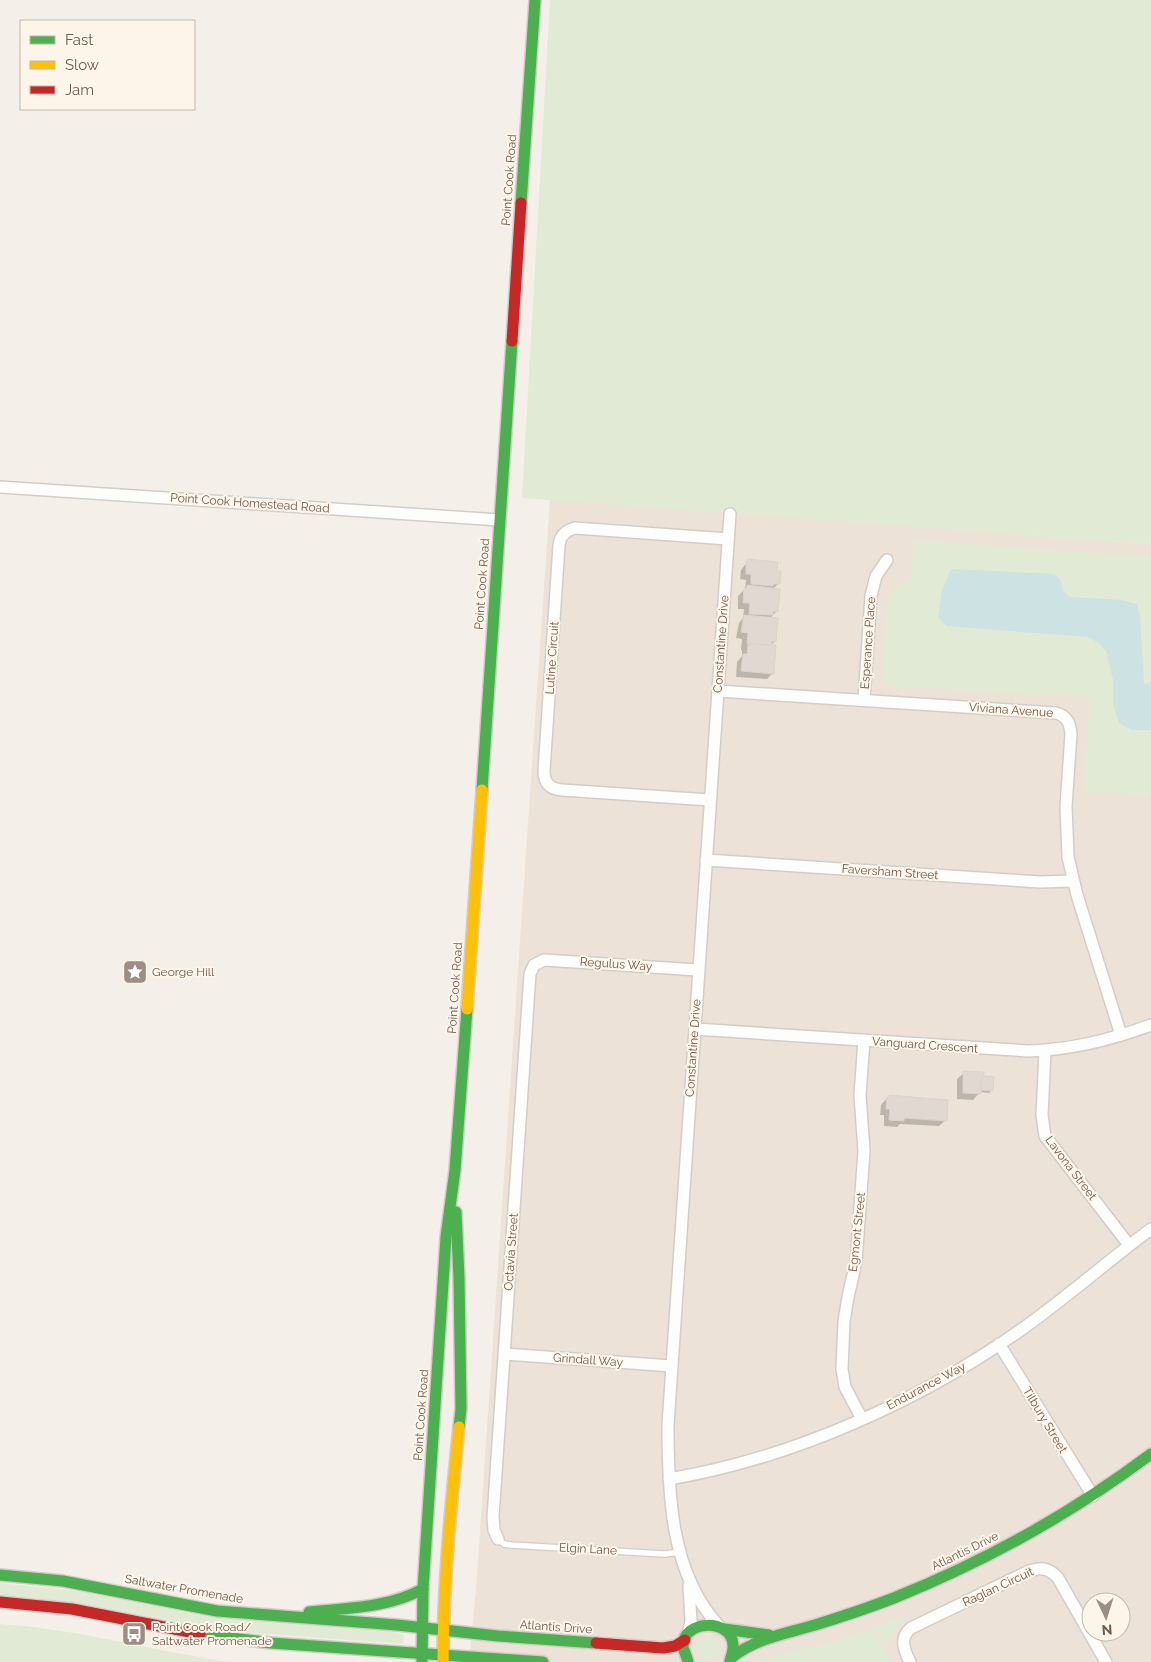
<svg xmlns="http://www.w3.org/2000/svg" width="1151" height="1662" font-family="Raleway,sans-serif">
<style>
.residential{fill:#ede2d7;fill-rule:evenodd}
.green{fill:#e1ead5}
.water{fill:#cce2e3}
.shadow{fill:#0003}
.building{fill:#e0d8d1;stroke:#ddd3cc}
.lines{fill:none;stroke-linecap:round;stroke-linejoin:round}
.lane-casing{stroke:#d3cdc7;stroke-width:8}
.street-casing{stroke:#d3cdc7;stroke-width:14}
.fast-casing{stroke:#d3ccc6;stroke-width:14}
.slow-casing{stroke:#d3ccc6;stroke-width:14}
.jam-casing{stroke:#d3ccc6;stroke-width:14}
.lane{stroke:#fdfdfc;stroke-width:5.5}
.street{stroke:#fdfdfc;stroke-width:11}
.fast{stroke:#4caf50;stroke-width:11}
.slow{stroke:#ffc107;stroke-width:11}
.jam{stroke:#c62828;stroke-width:11}
.labels{text-anchor:middle;stroke-width:4;stroke-linejoin:round;paint-order:stroke}
.street-label{font-size:12px;fill:#6f584c;stroke:#fdf5e9}
.poi-label{font-size:12px;fill:#6f584c;stroke:#fdf5e9;text-anchor:start}
</style>
<rect width="100%" height="100%" fill="#f4f0e9"/>
<path class="residential" d="M 550,499 L 1151,544 L 1151,1662 L 469,1662 L 476,1590 ZM 1091,1602 L 1121,1602 L 1121,1632 L 1091,1632 Z"/>
<g class="green">
<path d="M 550,0 L 1151,0 L 1151,544 L 522,498 Z"/>
<path d="M 914,540 L 1151,557 L 1151,795 L 1083,791 L 1090,698 L 888,686 L 882,680 L 887,596 L 911,575 Z"/>
<path d="M 0,1583 L 78,1591 L 217,1618 L 394,1632 L 404,1635 L 403,1644 L 225,1631 L 37,1598 L 0,1595 Z"/>
<path d="M 905,1616 L 906,1621 C 894,1626 894,1636 884,1643 L 875,1627 Z"/>
<path d="M 0,1624 C 78,1629 153,1651 230,1662 L 0,1662 Z"/>
<path d="M 873,1629 L 891,1662 L 755,1662 L 756,1660 L 824,1644 Z"/>
<circle cx="709" cy="1648" r="12"/>
</g>
<path class="water" d="M 951,569 L 1054,574 L 1060,579 L 1063,591 L 1070,597 L 1121,600 L 1137,604 L 1140,616 L 1144,684 L 1151,682 L 1151,730 L 1132,730 L 1119,723 L 1113,704 L 1113,680 L 1106,651 L 1099,643 L 1088,637 L 946,626 L 938,617 L 942,590 Z"/>
<g class="shadow">
<path d="M 749,560 L 776,572 L 779,583 L 773,589 L 777,611 L 769,619 L 775,641 L 770,646 L 773,673 L 767,679 L 736,677 L 737,662 L 742,656 L 742,650 L 741,650 L 742,639 L 736,638 L 739,623 L 743,618 L 744,609 L 738,609 L 738,596 L 745,589 L 746,580 L 740,579 L 741,570 Z"/>
<path d="M 964,1073 L 982,1078 L 992,1090 L 989,1093 L 980,1092 L 973,1100 L 957,1099 L 957,1079 Z"/>
<path d="M 889,1096 L 946,1120 L 939,1126 L 900,1124 L 897,1127 L 884,1126 L 884,1115 L 880,1115 L 881,1105 Z"/>
</g>
<g class="building">
<path d="M 748,559 L 778,562 L 777,571 L 781,571 L 780,584 L 773,584 L 773,586 L 751,584 L 751,574 L 746,574 L 746,562 L 748,562 Z"/>
<path d="M 747,585 L 780,589 L 778,612 L 773,611 L 773,615 L 749,614 L 750,603 L 743,603 L 744,588 L 746,588 Z"/>
<path d="M 744,615 L 778,618 L 776,642 L 772,641 L 771,645 L 747,644 L 748,633 L 741,632 Z"/>
<path d="M 748,644 L 776,645 L 774,674 L 741,671 L 743,654 L 747,654 Z"/>
<path d="M 963,1071 L 984,1072 L 981,1094 L 963,1093 Z"/>
<path d="M 982,1076 L 994,1077 L 993,1091 L 981,1090 Z"/>
<path d="M 889,1095 L 948,1100 L 947,1121 L 904,1118 L 904,1121 L 889,1120 L 890,1109 L 886,1109 L 887,1097 L 889,1097 Z"/>
</g>
<g class="lines">
<defs>
<path id="lane" d="M 498,1539 L 504,1544 L 511,1545 L 664,1554 L 681,1552"/>
<g id="street">
<path d="M 0,487 L 500,520"/>
<path d="M 718,691 L 1056,713 C 1067,716 1070,723 1071,734 L 1066,806 L 1068,857 L 1077,895 L 1121,1035"/>
<path d="M 864,700 L 871,596 L 876,576 L 887,560"/>
<path d="M 710,800 L 562,790 C 550,789 544,783 544,771 L 559,545 C 560,536 566,530 575,528 L 728,539"/>
<path d="M 706,860 L 1040,882 L 1073,881"/>
<path d="M 695,1029 L 1028,1051 C 1071,1050 1111,1040 1151,1025"/>
<path d="M 1045,1051 L 1042,1115 L 1045,1136 L 1129,1245"/>
<path d="M 999,1344 L 1093,1496"/>
<path d="M 504,1354 L 672,1366"/>
<path d="M 862,1419 L 845,1387 L 842,1369 L 844,1321 L 848,1297 L 856,1262 L 864,1151 L 860,1095 L 864,1040"/>
<path d="M 669,1479 C 794,1458 922,1400 1025,1327 C 1068,1296 1108,1261 1151,1229"/>
<path d="M 498,1539 L 494,1530 L 493,1517 L 530,974 L 534,965 L 544,960 L 698,970"/>
<path d="M 719,1626 C 670,1574 668,1492 668,1425 L 730,514"/>
<path d="M 688,1634 L 691,1621 L 689,1586"/>
<path d="M 910,1662 C 904,1650 899,1638 911,1628 L 1027,1572 C 1040,1567 1048,1567 1058,1578 L 1106,1662"/>
</g>
<g id="fast">
<path d="M 521,203 L 535,0"/>
<path d="M 482,790 L 512,341"/>
<path d="M 456,1212 L 459,1278 L 461,1409 L 459,1427"/>
<path d="M 0,1575 L 63,1581 L 217,1611 L 397,1625 L 498,1636 L 596,1643"/>
<path d="M 309,1612 C 348,1608 388,1608 423,1589"/>
<path d="M 724,1629 L 769,1635"/>
<path d="M 200,1634 L 271,1643 L 543,1662"/>
<path d="M 731,1658 C 756,1638 785,1634 815,1625 C 841,1617 868,1608 894,1598 C 986,1561 1071,1514 1151,1454"/>
<path d="M 422,1662 L 423,1589 L 446,1237 L 455,1170 L 467,1009"/>
<path d="M 688,1662 C 687,1657 684,1651 683,1647 C 682,1619 732,1618 733,1645 C 734,1650 731,1656 730,1661"/>
</g>
<g id="slow">
<path d="M 467,1009 L 482,790"/>
<path d="M 443,1662 C 443,1583 451,1505 459,1427"/>
</g>
<g id="jam">
<path d="M 512,341 L 521,203"/>
<path d="M 0,1602 L 72,1609 L 200,1634"/>
<path d="M 596,1643 L 663,1648 L 675,1646 L 685,1640"/>
</g>
</defs>
<use href="#lane" class="lane-casing"/>
<use href="#street" class="street-casing"/>
<use href="#fast" class="fast-casing"/>
<use href="#slow" class="slow-casing"/>
<use href="#jam" class="jam-casing"/>
<use href="#lane" class="lane"/>
<use href="#street" class="street"/>
<use href="#fast" class="fast"/>
<use href="#slow" class="slow"/>
<use href="#jam" class="jam"/>
</g>
<defs>
<symbol id="sight-square" viewBox="-11 -11 22 22"><rect x="-9" y="-9" width="18" height="18" rx="4" fill="#9e8d83" stroke="#fdf5e9"/><path d="M0-6L1.8-2.2L6-1.7L2.9 1.2L3.7 5.4L0 3.3L-3.7 5.4L-2.9 1.2L-6-1.7L-1.8-2.2Z" fill="#fff"/></symbol>
<symbol id="bus-square" viewBox="-11 -11 22 22"><rect x="-9" y="-9" width="18" height="18" rx="4" fill="#9e8d83" stroke="#fdf5e9"/><path d="M-5-6H5V4H4V6H2V4H-2V6H-4V4H-5ZM-3.5-4V0h7V-4ZM-3.5 1.2v1.5H-2V1.2ZM2 1.2v1.5H3.5V1.2Z" fill="#fff"/></symbol>
</defs>
<g fill-rule="evenodd">
<use href="#sight-square" x="121" y="958" width="28" height="28"/>
<use href="#bus-square" x="120" y="1620" width="28" height="28"/>
</g>
<g class="labels">
<g class="street-label">
<text transform="translate(509 180) rotate(-86)" y="4">Point Cook Road</text>
<text transform="translate(250 503) rotate(4)" y="4">Point Cook Homestead Road</text>
<text transform="translate(482 584) rotate(-86)" y="4">Point Cook Road</text>
<text transform="translate(868 643) rotate(-86)" y="4">Esperance Place</text>
<text transform="translate(721 644) rotate(-86)" y="4">Constantine Drive</text>
<text transform="translate(552 658) rotate(-86)" y="4">Lutine Circuit</text>
<text transform="translate(1011 710) rotate(4)" y="4">Viviana Avenue</text>
<text transform="translate(890 872) rotate(4)" y="4">Faversham Street</text>
<text transform="translate(616 964) rotate(4)" y="4">Regulus Way</text>
<text transform="translate(455 988) rotate(-86)" y="4">Point Cook Road</text>
<text transform="translate(925 1045) rotate(4)" y="4">Vanguard Crescent</text>
<text transform="translate(693 1048) rotate(-86)" y="4">Constantine Drive</text>
<text transform="translate(1071 1168) rotate(53)" y="4">Lavona Street</text>
<text transform="translate(857 1232) rotate(-84)" y="4">Egmont Street</text>
<text transform="translate(511 1252) rotate(-86)" y="4">Octavia Street</text>
<text transform="translate(588 1360) rotate(4)" y="4">Grindall Way</text>
<text transform="translate(926 1386) rotate(-28)" y="4">Endurance Way</text>
<text transform="translate(421 1415) rotate(-86)" y="4">Point Cook Road</text>
<text transform="translate(1045 1420) rotate(59)" y="4">Tilbury Street</text>
<text transform="translate(588 1549) rotate(3)" y="4">Elgin Lane</text>
<text transform="translate(965 1551) rotate(-26)" y="4">Atlantis Drive</text>
<text transform="translate(998 1587) rotate(-25)" y="4">Raglan Circuit</text>
<text transform="translate(184 1589) rotate(10)" y="4">Saltwater Promenade</text>
<text transform="translate(556 1627) rotate(4)" y="4">Atlantis Drive</text>
</g>
<g class="poi-label">
<text x="152" y="976">George Hill</text>
<text x="152" y="1631">Point Cook Road/<tspan x="152" dy="14">Saltwater Promenade</tspan></text>
</g>
</g>
<rect x="20" y="20" width="175" height="90" fill="#fdf5e9" stroke="#c4b6aa"/>
<rect x="30" y="36" width="25" height="8" fill="#4caf50" stroke="#c4b6aa"/>
<text x="65" y="45" font-size="15" fill="#6f584c">Fast</text>
<rect x="30" y="61" width="25" height="8" fill="#ffc107" stroke="#c4b6aa"/>
<text x="65" y="70" font-size="15" fill="#6f584c">Slow</text>
<rect x="30" y="86" width="25" height="8" fill="#c62828" stroke="#c4b6aa"/>
<text x="65" y="95" font-size="15" fill="#6f584c">Jam</text>
<g transform="translate(1106 1617) rotate(176)"><circle r="24" fill="#fdf5e9" stroke="#c4b6aa"/>
<path d="M0-4L9 19L0 12L-9 19Z" fill="#9e8d83"/>
<text y="-8" font-size="14" font-weight="bold" text-anchor="middle" fill="#6f584c">N</text>
</g>
</svg>
